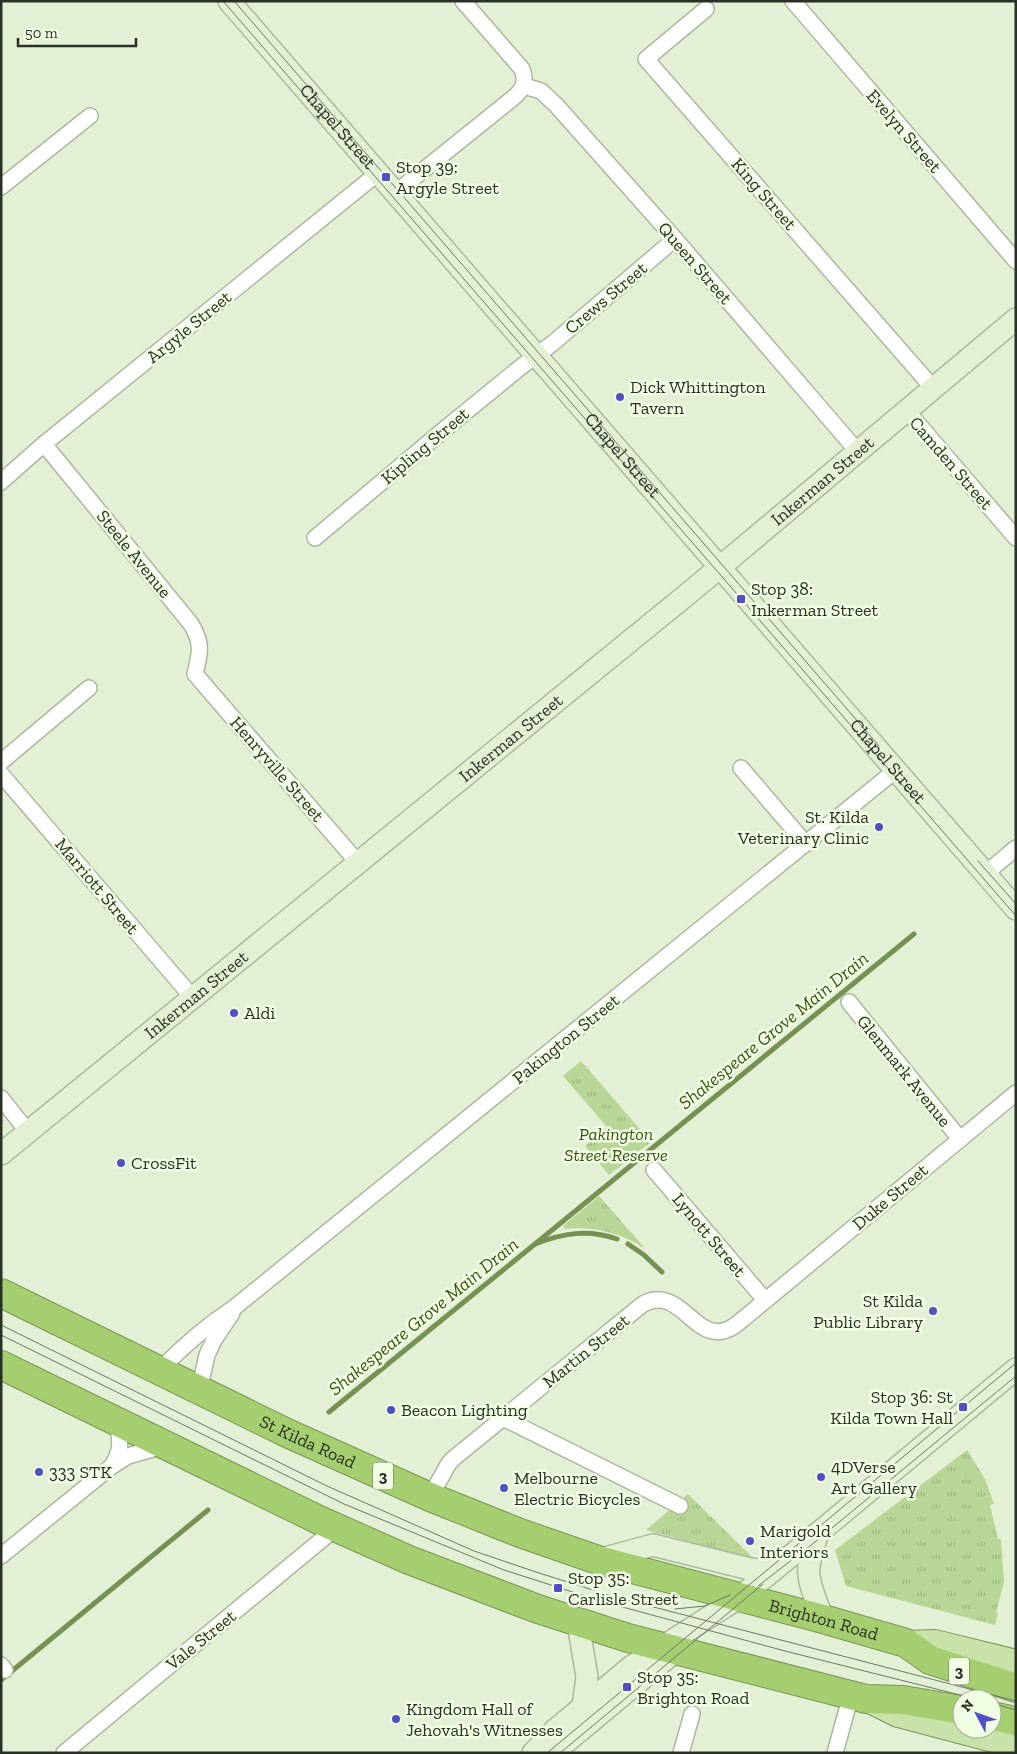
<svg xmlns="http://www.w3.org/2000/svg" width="1017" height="1754" font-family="'Zilla Slab',serif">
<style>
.park{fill:url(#park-tufts)}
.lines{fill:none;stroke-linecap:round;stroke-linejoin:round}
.stream{stroke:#769152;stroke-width:5}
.street-casing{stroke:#acb89f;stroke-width:18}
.secondary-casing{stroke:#acb89f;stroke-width:24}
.primary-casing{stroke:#7a9756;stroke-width:26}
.highway-casing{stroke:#7a9756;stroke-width:30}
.street{stroke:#fff;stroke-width:15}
.secondary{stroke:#e4f0d4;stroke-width:21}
.primary{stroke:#c9e2a9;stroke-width:24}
.highway{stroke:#a5ce70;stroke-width:28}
.tram{stroke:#6f7767;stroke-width:1}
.poi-dot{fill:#514fc6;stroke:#f1fee3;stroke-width:2}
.labels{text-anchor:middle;stroke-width:5;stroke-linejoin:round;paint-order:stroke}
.shield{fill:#f1fee3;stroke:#666e5f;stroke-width:1}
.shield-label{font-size:16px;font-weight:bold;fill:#2b3026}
.street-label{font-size:18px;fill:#2b3026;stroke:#f1fee3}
.poi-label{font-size:18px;fill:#2b3026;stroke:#f1fee3;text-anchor:start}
.park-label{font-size:18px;font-style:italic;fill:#3a5214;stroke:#f1fee3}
.water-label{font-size:19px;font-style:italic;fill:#3b5315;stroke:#f1fee3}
</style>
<defs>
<pattern id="park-tufts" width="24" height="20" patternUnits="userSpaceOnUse" patternTransform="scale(1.25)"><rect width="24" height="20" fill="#b8d695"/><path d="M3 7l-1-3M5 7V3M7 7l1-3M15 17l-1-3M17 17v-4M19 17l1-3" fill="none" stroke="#9eb880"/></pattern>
</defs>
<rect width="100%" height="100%" fill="#e3f0d6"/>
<g class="park">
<path d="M 581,1061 L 651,1142 L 609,1175 L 585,1146 L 607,1127 L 563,1076 Z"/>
<path d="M 599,1196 L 643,1246 L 642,1247 C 618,1232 593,1226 565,1229 L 563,1226 Z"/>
<path d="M 967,1450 L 985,1479 L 994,1504 L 990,1505 L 998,1539 L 1001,1539 L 1004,1582 L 996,1613 L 998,1614 L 995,1625 L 846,1586 L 835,1550 Z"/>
<path d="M 688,1494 L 754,1559 L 646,1530 Z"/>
</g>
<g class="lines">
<g class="stream">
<path d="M 535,1244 L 914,934"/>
<path d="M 628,1244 L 644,1255 L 662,1272"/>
<path d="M 329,1412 L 535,1244 C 563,1233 588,1229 617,1239"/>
<path d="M 1,1680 L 208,1510"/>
</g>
<defs>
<g id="street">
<path d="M 793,1 L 1016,261"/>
<path d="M 706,9 L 646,59 L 933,388"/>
<path d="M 524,86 L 541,91 L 556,105 L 675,239 L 858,452"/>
<path d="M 1,187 L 90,116"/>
<path d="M 395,193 L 513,98 C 523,90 527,82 522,69 L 463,1"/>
<path d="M 907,411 L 1016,538"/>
<path d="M 44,444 L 191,624 C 203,644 200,653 195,674 L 359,864"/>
<path d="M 1,482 L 44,444 L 378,173"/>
<path d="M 315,538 L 446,428 L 522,366 L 553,343 L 675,239"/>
<path d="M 1,762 L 89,688"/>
<path d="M 741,768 L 806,844"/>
<path d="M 1,774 L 193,998"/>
<path d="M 985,874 L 1016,848"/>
<path d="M 849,1002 L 960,1139"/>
<path d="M 1,1098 L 28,1132"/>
<path d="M 654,1170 L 765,1300"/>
<path d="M 159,1371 C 183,1346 206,1326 235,1307 L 896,770"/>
<path d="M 199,1390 L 207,1355 L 214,1340 L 232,1313"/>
<path d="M 503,1418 L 680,1506"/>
<path d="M 112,1466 C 123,1447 120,1442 117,1421"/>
<path d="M 430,1497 L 449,1463 L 454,1458 L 643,1304 C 679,1285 693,1338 723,1331 C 728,1330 733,1327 737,1324 L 1016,1093"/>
<path d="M 1,1556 L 112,1466 L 128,1456 L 163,1446"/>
<path d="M 1,1665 L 5,1670"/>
<path d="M 64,1753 L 337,1527"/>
<path d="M 681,1753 L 692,1714"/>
<path d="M 835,1753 L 851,1695"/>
</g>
<g id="secondary">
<path id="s1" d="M 229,1 L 1016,909"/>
<path id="s2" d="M 1,1154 L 695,588 L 1016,319"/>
<path d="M 818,1533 C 814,1546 807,1562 809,1576 C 811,1591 818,1605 823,1619"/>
<path d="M 598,1560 L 653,1545 L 750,1569 L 772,1571"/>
<path d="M 578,1623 L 587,1677 L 583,1706"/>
<path d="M 533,1753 L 556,1729 L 632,1666 L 731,1603 L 764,1578 L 1016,1369"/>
<path d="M 553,1753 L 672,1654"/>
</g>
<g id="primary">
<path d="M 906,1643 L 935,1642 L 1016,1662"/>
<path d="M 868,1700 L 898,1715 L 1016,1746"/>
</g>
<g id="highway">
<path id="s3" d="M 1,1293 L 287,1433 L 430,1497 L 520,1533 L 598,1560 L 823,1619 L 906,1643 L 930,1660 L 1016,1688"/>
<path d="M 1,1365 L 319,1520 L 409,1560 L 538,1609 L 628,1638 L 866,1699 L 903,1700 L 962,1710"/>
<path d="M 992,1716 L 1016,1721"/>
</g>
</defs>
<use href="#street" class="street-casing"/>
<use href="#secondary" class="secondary-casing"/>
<use href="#primary" class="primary-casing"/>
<use href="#highway" class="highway-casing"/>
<use href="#street" class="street"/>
<use href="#secondary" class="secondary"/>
<use href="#primary" class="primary"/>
<use href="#highway" class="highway"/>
<g class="tram">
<path d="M 223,1 L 1016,916"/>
<path d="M 234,1 L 879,746"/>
<path d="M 978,861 L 1016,904"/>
<path d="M 1,1325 L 327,1486 L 474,1551 L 533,1571 L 615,1597 L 1016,1701"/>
<path d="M 1,1335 L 344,1504 L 504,1570 L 604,1602 L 785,1651 L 976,1699"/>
<path d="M 758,1586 L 815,1542 L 1016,1376"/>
<path d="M 675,1609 L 705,1606 L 730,1595"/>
<path d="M 992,1703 L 1016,1710"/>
<path d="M 547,1753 L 1016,1363"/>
<path d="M 560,1753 L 763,1584"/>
</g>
</g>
<g class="poi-dot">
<rect x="381" y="172" width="10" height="10" rx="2.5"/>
<circle cx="620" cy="397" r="5"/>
<rect x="736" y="594" width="10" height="10" rx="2.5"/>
<circle cx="879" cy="827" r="5"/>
<circle cx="234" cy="1013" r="5"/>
<circle cx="121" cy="1163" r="5"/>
<circle cx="933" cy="1311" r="5"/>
<rect x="958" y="1402" width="10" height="10" rx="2.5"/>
<circle cx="391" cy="1410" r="5"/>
<circle cx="39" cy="1472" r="5"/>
<circle cx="821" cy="1477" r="5"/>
<circle cx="504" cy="1488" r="5"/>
<circle cx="750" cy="1541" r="5"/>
<rect x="553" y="1583" width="10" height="10" rx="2.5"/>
<rect x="622" y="1682" width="10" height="10" rx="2.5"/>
<circle cx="396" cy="1719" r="5"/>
</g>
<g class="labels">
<g class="shield">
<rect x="373" y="1462.5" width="20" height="27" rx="4"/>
<rect x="949" y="1657.5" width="20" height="27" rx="4"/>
</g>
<g class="shield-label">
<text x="383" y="1482">3</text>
<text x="959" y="1677">3</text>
</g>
<g class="street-label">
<text dy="6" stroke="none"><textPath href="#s1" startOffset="166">Chapel Street</textPath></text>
<text transform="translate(904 131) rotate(49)" y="6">Evelyn Street</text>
<text transform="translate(764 194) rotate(49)" y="6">King Street</text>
<text transform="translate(695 263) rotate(49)" y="6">Queen Street</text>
<text transform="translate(606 298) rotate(-40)" y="6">Crews Street</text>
<text transform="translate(189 327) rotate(-39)" y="6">Argyle Street</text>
<text transform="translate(425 446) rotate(-40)" y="6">Kipling Street</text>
<text dy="6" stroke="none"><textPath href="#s1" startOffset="601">Chapel Street</textPath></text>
<text transform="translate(951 463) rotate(49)" y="6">Camden Street</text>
<text dy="6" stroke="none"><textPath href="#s2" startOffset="1062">Inkerman Street</textPath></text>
<text transform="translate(134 554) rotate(51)" y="6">Steele Avenue</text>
<text dy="6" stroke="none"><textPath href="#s2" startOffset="658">Inkerman Street</textPath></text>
<text dy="6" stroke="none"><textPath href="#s1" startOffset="1006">Chapel Street</textPath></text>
<text transform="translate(277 769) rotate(49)" y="6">Henryville Street</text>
<text transform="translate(97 886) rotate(50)" y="6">Marriott Street</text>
<text dy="6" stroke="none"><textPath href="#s2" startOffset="252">Inkerman Street</textPath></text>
<text transform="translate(566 1039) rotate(-39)" y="6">Pakington Street</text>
<text transform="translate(904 1071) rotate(51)" y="6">Glenmark Avenue</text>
<text transform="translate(890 1197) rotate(-40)" y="6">Duke Street</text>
<text transform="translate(709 1235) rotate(50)" y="6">Lynott Street</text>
<text transform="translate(586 1351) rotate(-39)" y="6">Martin Street</text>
<text dy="6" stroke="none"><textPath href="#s3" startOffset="341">St Kilda Road</textPath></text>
<text dy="6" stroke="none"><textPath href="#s3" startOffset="888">Brighton Road</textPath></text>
<text transform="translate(201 1640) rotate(-39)" y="6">Vale Street</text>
</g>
<g class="poi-label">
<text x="396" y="173">Stop 39:<tspan x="396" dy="21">Argyle Street</tspan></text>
<text x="630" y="393">Dick Whittington<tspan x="630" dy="21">Tavern</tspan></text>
<text x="751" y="595">Stop 38:<tspan x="751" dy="21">Inkerman Street</tspan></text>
<text x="869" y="823" text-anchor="end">St. Kilda<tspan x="869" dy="21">Veterinary Clinic</tspan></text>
<text x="244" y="1019">Aldi</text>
<text x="131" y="1169">CrossFit</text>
<text x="923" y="1307" text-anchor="end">St Kilda<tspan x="923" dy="21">Public Library</tspan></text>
<text x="953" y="1403" text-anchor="end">Stop 36: St<tspan x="953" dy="21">Kilda Town Hall</tspan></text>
<text x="401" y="1416">Beacon Lighting</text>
<text x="831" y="1473">4DVerse<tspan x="831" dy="21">Art Gallery</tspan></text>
<text x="49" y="1478">333 STK</text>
<text x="514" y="1484">Melbourne<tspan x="514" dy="21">Electric Bicycles</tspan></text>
<text x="760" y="1537">Marigold<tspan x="760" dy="21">Interiors</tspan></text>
<text x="568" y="1584">Stop 35:<tspan x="568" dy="21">Carlisle Street</tspan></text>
<text x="637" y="1683">Stop 35:<tspan x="637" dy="21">Brighton Road</tspan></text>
<text x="406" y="1715">Kingdom Hall of<tspan x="406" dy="21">Jehovah's Witnesses</tspan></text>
</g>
<g class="park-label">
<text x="616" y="1140">Pakington<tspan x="616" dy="21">Street Reserve</tspan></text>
</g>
<g class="water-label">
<text transform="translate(773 1030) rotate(-39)" y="7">Shakespeare Grove Main Drain</text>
<text transform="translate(423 1316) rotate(-39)" y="7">Shakespeare Grove Main Drain</text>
</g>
</g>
<rect width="1017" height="1754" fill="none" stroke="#2b3026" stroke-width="5"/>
<g transform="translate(977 1714) rotate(311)"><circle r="24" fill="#f1fee3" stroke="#a2ac97"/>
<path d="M0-4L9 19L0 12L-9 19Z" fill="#514fc6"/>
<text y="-8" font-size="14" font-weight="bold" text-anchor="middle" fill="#2b3026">N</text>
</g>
<path d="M18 38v8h118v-8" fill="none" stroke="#2b3026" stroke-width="2.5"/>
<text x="25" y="38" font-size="15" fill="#2b3026" stroke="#f1fee3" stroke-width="4" paint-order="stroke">50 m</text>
</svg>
